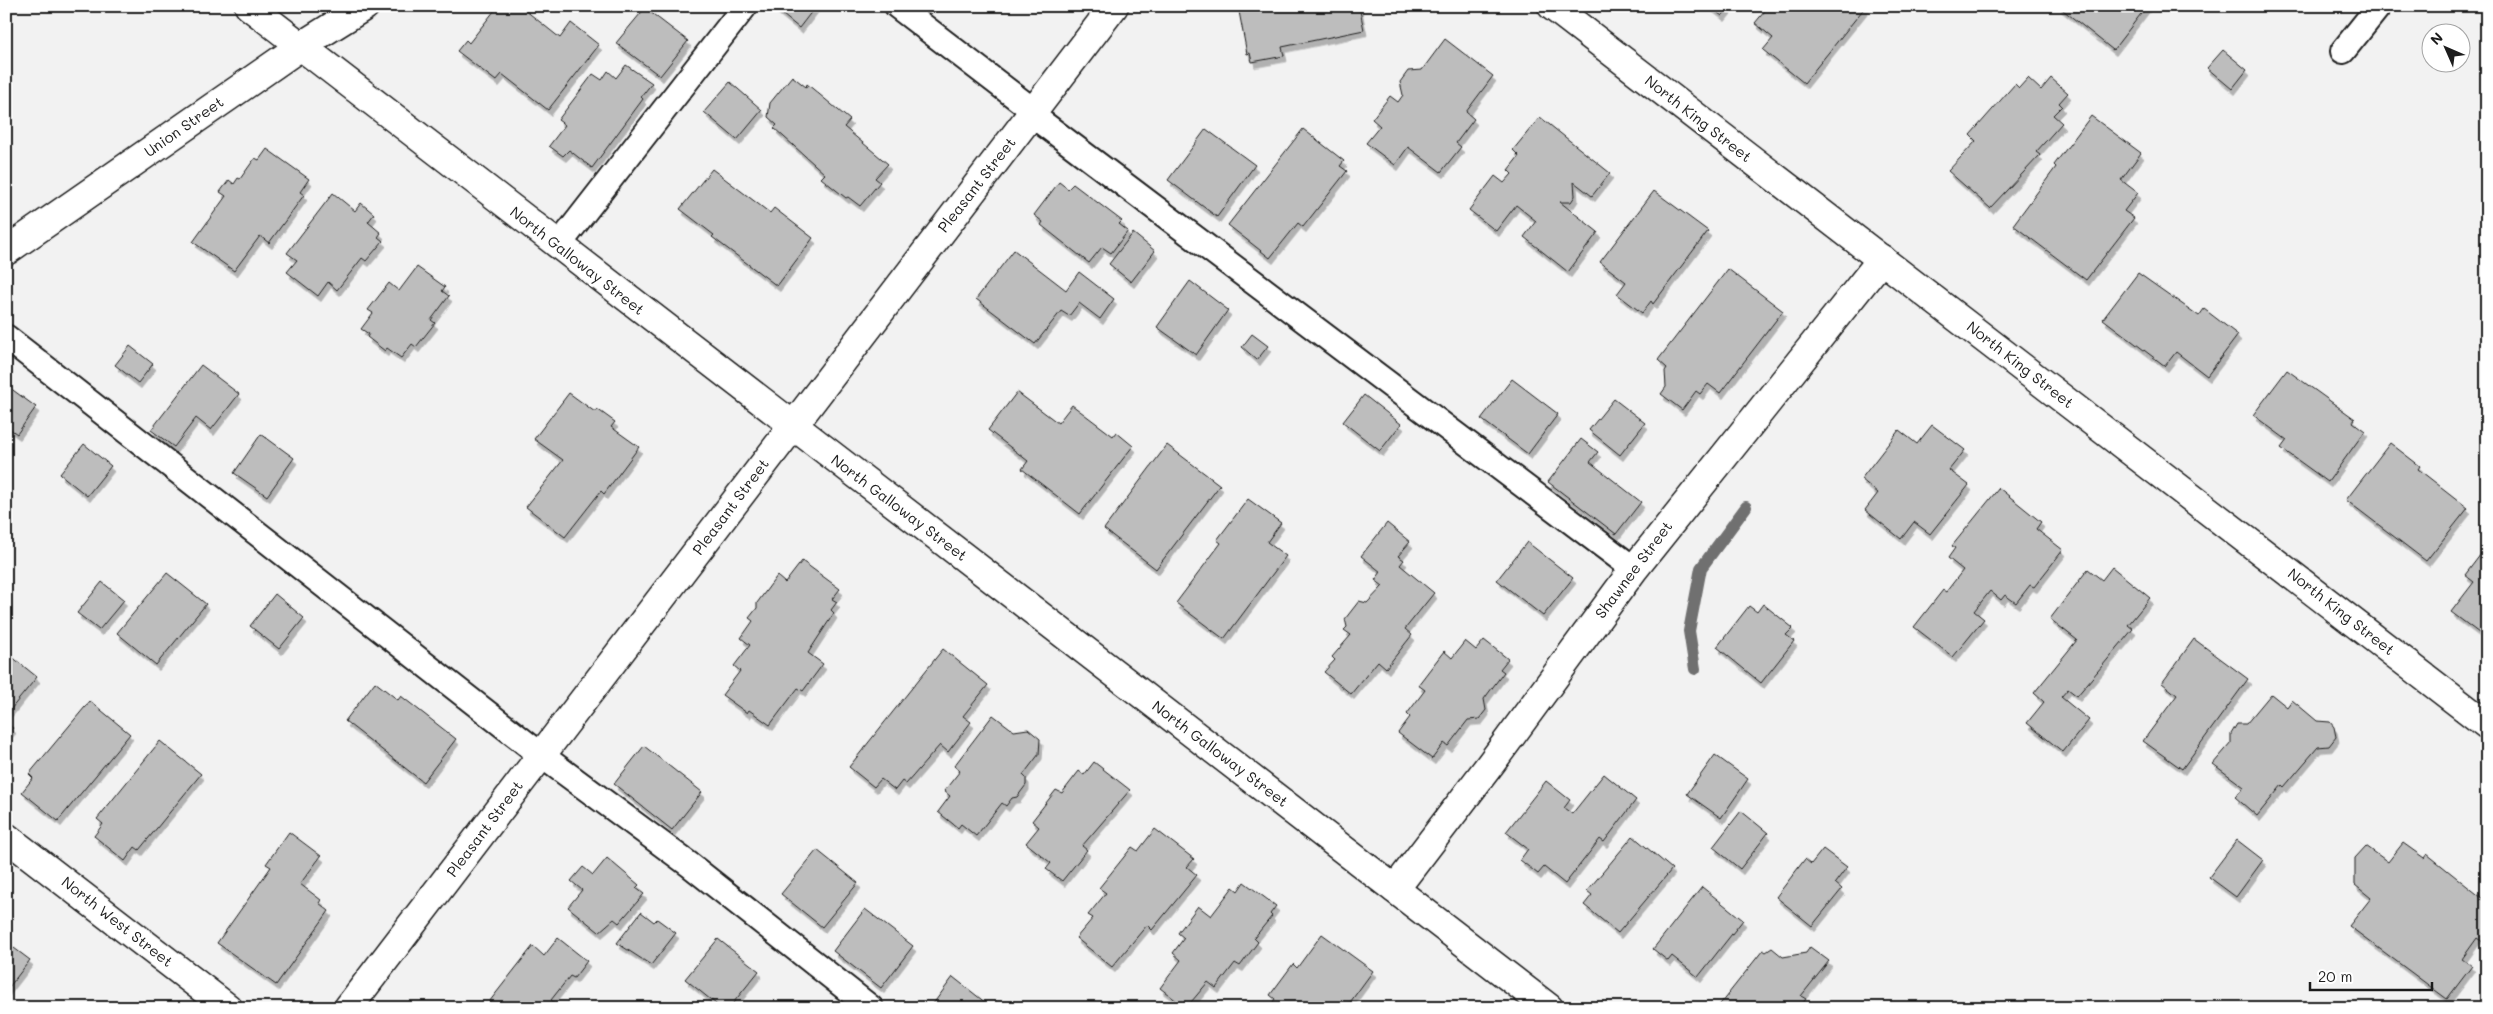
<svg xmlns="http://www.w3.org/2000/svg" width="2493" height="1014" font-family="Mali,sans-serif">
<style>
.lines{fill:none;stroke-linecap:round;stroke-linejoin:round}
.stream{stroke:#707070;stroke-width:12}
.building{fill:#bdbdbd;stroke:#1c1c1c;filter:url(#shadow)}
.service-casing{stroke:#1c1c1c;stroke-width:28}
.minor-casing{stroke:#1c1c1c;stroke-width:31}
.service{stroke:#fff;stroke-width:24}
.minor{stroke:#fff;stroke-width:28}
.labels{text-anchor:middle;stroke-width:5;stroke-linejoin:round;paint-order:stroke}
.street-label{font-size:15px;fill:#1c1c1c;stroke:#fff}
</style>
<defs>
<filter id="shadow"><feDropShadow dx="3" dy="5.5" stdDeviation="0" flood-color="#0004"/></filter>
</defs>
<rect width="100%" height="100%" fill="#f2f2f2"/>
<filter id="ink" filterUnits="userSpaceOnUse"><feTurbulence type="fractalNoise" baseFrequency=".02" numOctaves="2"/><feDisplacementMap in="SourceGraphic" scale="10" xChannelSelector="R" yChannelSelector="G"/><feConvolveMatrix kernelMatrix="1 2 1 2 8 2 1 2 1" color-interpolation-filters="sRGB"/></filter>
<g filter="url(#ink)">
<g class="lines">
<path class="stream" d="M 1695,669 L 1689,631 L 1701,568 L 1746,507"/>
</g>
<g class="building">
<path d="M 498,6 L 520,6 L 560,38 L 571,23 L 599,45 L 548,110 L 502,74 L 496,81 L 457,51 L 466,40 L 469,43 Z"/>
<path d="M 772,6 L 816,6 L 799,28 Z"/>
<path d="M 1238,6 L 1359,6 L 1364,30 L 1282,47 L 1284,56 L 1252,62 L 1250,53 L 1247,54 Z"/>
<path d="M 1709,6 L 1730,6 L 1722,16 Z"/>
<path d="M 1769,6 L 1866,6 L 1804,83 L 1763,50 L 1773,38 L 1755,23 Z"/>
<path d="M 2058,6 L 2147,6 L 2113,50 Z"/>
<path d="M 645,8 L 688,41 L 660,76 L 616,43 Z"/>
<path d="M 1445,39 L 1493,76 L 1466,112 L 1474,119 L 1456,143 L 1461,147 L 1441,172 L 1408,147 L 1395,165 L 1366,143 L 1380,126 L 1372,119 L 1390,96 L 1398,102 L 1403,95 L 1400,82 L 1408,71 L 1422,70 Z"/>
<path d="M 2223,50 L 2247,70 L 2232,89 L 2207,68 Z"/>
<path d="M 626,65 L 652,83 L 641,97 L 643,99 L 592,168 L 569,150 L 563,156 L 549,146 L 565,125 L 558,120 L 593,74 L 602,80 L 608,71 L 616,78 Z"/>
<path d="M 792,76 L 806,87 L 807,84 L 850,120 L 844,127 L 888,164 L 875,178 L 880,182 L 860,206 L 848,197 L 846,198 L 821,178 L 825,174 L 774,128 L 777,125 L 768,117 L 770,103 Z"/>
<path d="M 2028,78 L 2041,90 L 2051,78 L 2068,93 L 2059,103 L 2062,106 L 2053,115 L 2062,123 L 2036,152 L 2040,155 L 1990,208 L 1948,171 L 1976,141 L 1970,135 L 2015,84 L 2019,88 Z"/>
<path d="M 730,82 L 762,110 L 737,140 L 704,112 Z"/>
<path d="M 2091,116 L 2141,153 L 2121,180 L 2138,193 L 2124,211 L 2134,218 L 2086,280 L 2013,225 L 2056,167 L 2054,165 Z"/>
<path d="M 1540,117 L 1610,173 L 1592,196 L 1574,182 L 1575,196 L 1571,202 L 1560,202 L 1598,232 L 1568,272 L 1524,237 L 1536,221 L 1516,205 L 1496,231 L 1469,210 L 1495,176 L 1504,183 L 1512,174 L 1508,170 L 1519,156 L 1513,150 Z"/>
<path d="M 1206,129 L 1255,165 L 1217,217 L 1168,180 Z"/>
<path d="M 1303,129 L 1344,161 L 1340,166 L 1347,171 L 1303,227 L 1298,223 L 1270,258 L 1228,225 Z"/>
<path d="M 267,149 L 309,179 L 300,192 L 304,195 L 269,243 L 260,236 L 234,271 L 193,242 L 226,196 L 220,192 L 229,180 L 234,184 L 238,178 L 240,179 L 255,158 L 259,160 Z"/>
<path d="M 712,169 L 770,213 L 774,208 L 813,238 L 777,286 L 712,237 L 714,235 L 680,209 Z"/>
<path d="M 1059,182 L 1068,189 L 1073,184 L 1122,221 L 1119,224 L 1128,231 L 1111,253 L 1102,247 L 1089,263 L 1041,225 L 1043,222 L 1034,215 Z"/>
<path d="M 1654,191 L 1708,231 L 1653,304 L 1651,301 L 1642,313 L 1617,294 L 1626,282 L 1600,262 Z"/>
<path d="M 333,193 L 355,211 L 361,203 L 374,214 L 368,222 L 381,233 L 378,237 L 383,241 L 366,261 L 362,258 L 337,290 L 328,282 L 318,296 L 287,272 L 297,260 L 287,253 Z"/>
<path d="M 1133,233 L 1155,251 L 1131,282 L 1109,264 Z"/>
<path d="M 1014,250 L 1066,290 L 1079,272 L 1114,299 L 1100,319 L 1079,303 L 1069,316 L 1061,311 L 1035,344 L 976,299 Z"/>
<path d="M 417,267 L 445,287 L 442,291 L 449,296 L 431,320 L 435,323 L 416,347 L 412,344 L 401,358 L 387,348 L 385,351 L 367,337 L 369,334 L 361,329 L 373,313 L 368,310 L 389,283 L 399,291 Z"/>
<path d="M 1728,269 L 1783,311 L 1720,393 L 1708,384 L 1700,394 L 1696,391 L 1682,410 L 1661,394 L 1666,387 L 1665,371 L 1667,368 L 1658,360 Z"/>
<path d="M 2138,273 L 2199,316 L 2204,309 L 2238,335 L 2207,376 L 2176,352 L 2165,366 L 2103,319 Z"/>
<path d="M 1190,281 L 1228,310 L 1196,355 L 1157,327 Z"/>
<path d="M 1252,334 L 1268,346 L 1257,360 L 1242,347 Z"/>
<path d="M 130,346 L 153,364 L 138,383 L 115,365 Z"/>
<path d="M 201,365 L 239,394 L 211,430 L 196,418 L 174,447 L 151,430 Z"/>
<path d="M 2287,370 L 2355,419 L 2353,422 L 2365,431 L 2328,482 L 2281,448 L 2287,440 L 2253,415 Z"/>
<path d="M 1512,379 L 1558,414 L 1528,454 L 1481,419 Z"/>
<path d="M 6,385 L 36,407 L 17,434 L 6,426 Z"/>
<path d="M 1017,392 L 1058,423 L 1072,405 L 1113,436 L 1116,432 L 1133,446 L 1080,514 L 1022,469 L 1028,461 L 988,430 Z"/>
<path d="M 569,393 L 595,412 L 597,409 L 615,422 L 611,427 L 639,447 L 604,494 L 601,491 L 565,537 L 526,507 L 563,460 L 534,439 Z"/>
<path d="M 1364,395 L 1401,424 L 1380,451 L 1343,422 Z"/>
<path d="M 1614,399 L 1645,423 L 1620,455 L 1589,430 Z"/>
<path d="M 1932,425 L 1965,450 L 1949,470 L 1969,485 L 1930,534 L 1914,522 L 1901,539 L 1865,510 L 1878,493 L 1861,479 L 1899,430 L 1917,444 Z"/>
<path d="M 261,434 L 294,458 L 267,496 L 234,473 Z"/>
<path d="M 1581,439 L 1598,452 L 1590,462 L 1641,502 L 1616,534 L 1548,482 Z"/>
<path d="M 2390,443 L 2420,466 L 2418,469 L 2468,508 L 2426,561 L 2346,500 Z"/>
<path d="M 84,444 L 111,466 L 87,496 L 60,474 Z"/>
<path d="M 1167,445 L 1220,485 L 1156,569 L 1104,529 Z"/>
<path d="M 1999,488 L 2041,522 L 2036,529 L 2063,550 L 2034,587 L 2030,585 L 2016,603 L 2005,595 L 2001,600 L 1990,591 L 1974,611 L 1984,619 L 1953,657 L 1914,627 L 1943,590 L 1946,592 L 1963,570 L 1948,558 L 1955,548 L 1952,546 Z"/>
<path d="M 1248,499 L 1281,523 L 1267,542 L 1286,556 L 1224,639 L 1176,603 L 1221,543 L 1217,540 Z"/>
<path d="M 1387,523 L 1410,542 L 1398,556 L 1404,560 L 1400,565 L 1434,593 L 1405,629 L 1412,635 L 1386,668 L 1378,661 L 1351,694 L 1324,672 L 1335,660 L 1332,657 L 1351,635 L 1344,630 L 1347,627 L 1345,619 L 1359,601 L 1367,603 L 1383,586 L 1375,580 L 1381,572 L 1361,556 Z"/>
<path d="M 1527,542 L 1573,578 L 1543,616 L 1497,580 Z"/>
<path d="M 2484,550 L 2487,552 L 2487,639 L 2451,612 L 2474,582 L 2465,575 Z"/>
<path d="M 802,561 L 840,589 L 832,599 L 837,602 L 831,610 L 834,613 L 808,653 L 823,664 L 803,691 L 798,688 L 770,725 L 749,710 L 747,713 L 722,695 L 740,671 L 734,666 L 750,645 L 741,638 L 753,621 L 749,618 L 757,608 L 757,603 L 777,576 L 785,583 Z"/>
<path d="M 2112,567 L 2150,598 L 2128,625 L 2133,629 L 2077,696 L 2068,689 L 2061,697 L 2089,720 L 2063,752 L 2027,723 L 2044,702 L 2034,693 L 2077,640 L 2050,619 L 2088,569 L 2102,580 Z"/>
<path d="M 167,573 L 206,604 L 156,665 L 117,633 Z"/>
<path d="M 102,582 L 124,600 L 99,630 L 77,613 Z"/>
<path d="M 275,594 L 304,618 L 279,649 L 250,626 Z"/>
<path d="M 1763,604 L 1793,628 L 1786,635 L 1794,641 L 1761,683 L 1717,647 L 1749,606 L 1757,612 Z"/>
<path d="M 2194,639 L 2248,679 L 2182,769 L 2143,741 L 2177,695 L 2162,683 Z"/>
<path d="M 1484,640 L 1508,659 L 1500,669 L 1504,672 L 1484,699 L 1486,710 L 1479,719 L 1468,720 L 1448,746 L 1444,743 L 1432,759 L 1398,733 L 1410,717 L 1407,714 L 1425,690 L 1418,685 L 1444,651 L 1452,658 L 1465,641 L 1476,650 Z"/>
<path d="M 943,649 L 988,685 L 963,716 L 971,722 L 948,752 L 940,745 L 906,784 L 902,781 L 895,790 L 881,779 L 874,787 L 849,767 Z"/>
<path d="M 6,652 L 37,677 L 6,715 Z"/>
<path d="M 375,682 L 398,700 L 401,696 L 456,739 L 423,782 L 345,721 Z"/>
<path d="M 2271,694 L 2287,707 L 2292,700 L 2317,721 L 2330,722 L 2334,727 L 2336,737 L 2329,746 L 2318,747 L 2284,787 L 2282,785 L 2257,816 L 2235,797 L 2244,787 L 2213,764 L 2231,743 L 2231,734 L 2237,724 L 2246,724 Z"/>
<path d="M 90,701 L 130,734 L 58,821 L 22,792 L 33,778 L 29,774 Z"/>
<path d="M 993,715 L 1014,731 L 1028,729 L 1040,739 L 1039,754 L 1023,775 L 1026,778 L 1026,785 L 1017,797 L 1012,798 L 1006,806 L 1002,803 L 976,836 L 961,824 L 958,828 L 938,812 L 950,796 L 944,791 L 960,771 L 954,766 Z"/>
<path d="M 6,723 L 13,728 L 6,736 Z"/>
<path d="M 160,741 L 201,774 L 139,850 L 135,847 L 125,861 L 94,836 L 103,824 L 97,819 Z"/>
<path d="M 644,746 L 702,792 L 672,830 L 614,784 Z"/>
<path d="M 1715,755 L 1748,779 L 1721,818 L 1687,794 Z"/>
<path d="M 1094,762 L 1130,790 L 1082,846 L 1087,850 L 1062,881 L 1046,869 L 1051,863 L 1026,843 L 1039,827 L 1032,821 L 1056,790 L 1062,793 L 1079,771 L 1084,775 Z"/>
<path d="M 1604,774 L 1636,800 L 1604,842 L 1600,839 L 1565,884 L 1544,867 L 1538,874 L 1520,860 L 1528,849 L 1506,832 L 1546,781 L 1570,800 L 1564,808 L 1572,814 Z"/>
<path d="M 1741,811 L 1768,833 L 1740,869 L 1713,847 Z"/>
<path d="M 1155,829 L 1194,859 L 1187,867 L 1197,875 L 1152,930 L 1147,925 L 1112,967 L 1076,938 L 1093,918 L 1088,915 L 1106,893 L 1099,888 L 1132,847 L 1138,851 Z"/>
<path d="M 289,832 L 321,856 L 300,884 L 321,900 L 319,903 L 329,911 L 276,985 L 217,943 L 271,867 L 266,864 Z"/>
<path d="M 1633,836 L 1672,869 L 1618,933 L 1584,905 L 1592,895 L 1587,891 Z"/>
<path d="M 2237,840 L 2263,860 L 2236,897 L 2209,877 Z"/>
<path d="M 2403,843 L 2424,858 L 2427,854 L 2487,902 L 2487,945 L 2477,938 L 2462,959 L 2472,966 L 2447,999 L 2349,926 L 2371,898 L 2355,885 L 2355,858 L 2366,846 L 2388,862 Z"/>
<path d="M 1823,849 L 1847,867 L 1835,883 L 1842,889 L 1812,926 L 1776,897 L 1805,859 L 1811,864 Z"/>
<path d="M 817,850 L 858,883 L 822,927 L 781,894 Z"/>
<path d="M 607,858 L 639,885 L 636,888 L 644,894 L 619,923 L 614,919 L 599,932 L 568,907 L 582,890 L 571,881 L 583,867 L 593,875 Z"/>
<path d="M 1244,882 L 1276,906 L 1270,914 L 1272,916 L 1254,938 L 1258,942 L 1240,966 L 1235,963 L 1216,988 L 1208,982 L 1186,1008 L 1160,988 L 1181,960 L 1173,953 L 1184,938 L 1178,933 L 1198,906 L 1211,916 L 1233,887 L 1238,891 Z"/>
<path d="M 1702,887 L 1743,920 L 1698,977 L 1672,956 L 1668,961 L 1653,949 Z"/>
<path d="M 865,909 L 913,946 L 881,988 L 833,951 Z"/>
<path d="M 641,912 L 654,922 L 657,919 L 676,933 L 651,965 L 617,943 Z"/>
<path d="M 1322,934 L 1373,971 L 1348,1005 L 1348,1008 L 1269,1008 L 1275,999 L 1270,995 L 1293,964 L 1297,968 Z"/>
<path d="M 558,938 L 587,961 L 574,978 L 570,976 L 551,1000 L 561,1008 L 496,1008 L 489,1002 L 533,946 L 544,956 Z"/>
<path d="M 718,939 L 759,971 L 729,1008 L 721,1008 L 685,979 Z"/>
<path d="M 6,942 L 30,960 L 6,991 Z"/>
<path d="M 1810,947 L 1829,961 L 1801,996 L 1806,999 L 1799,1008 L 1717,1008 L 1763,950 L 1766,952 L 1772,948 L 1783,957 L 1806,953 Z"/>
<path d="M 953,977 L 991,1007 L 990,1008 L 930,1008 Z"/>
</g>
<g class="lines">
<defs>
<g id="service">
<path d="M 897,6 L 1034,111 L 1040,121 L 1634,569"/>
<path d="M 2343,51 L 2379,6"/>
<path d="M 558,246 L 745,6"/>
<path d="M 6,337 L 541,755 L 690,865 L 871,1008"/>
</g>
<g id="minor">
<path d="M 249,6 L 1549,1008"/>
<path d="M 1552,6 L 2487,725"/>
<path d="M 6,251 L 301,46 L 365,6"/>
<path d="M 6,837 L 228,1008"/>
<path d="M 1395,889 L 1492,762 L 1634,569 L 1882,259"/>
<path d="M 348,1008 L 1114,6"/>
</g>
</defs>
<use href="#service" class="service-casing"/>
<use href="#minor" class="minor-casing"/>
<use href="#service" class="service"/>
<use href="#minor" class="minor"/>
</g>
</g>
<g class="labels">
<g class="street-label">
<text transform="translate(1698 119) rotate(38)" y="5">North King Street</text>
<text transform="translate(184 127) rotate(-35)" y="5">Union Street</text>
<text transform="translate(977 185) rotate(-52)" y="5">Pleasant Street</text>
<text transform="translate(577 261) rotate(38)" y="5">North Galloway Street</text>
<text transform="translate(2020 365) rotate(38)" y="5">North King Street</text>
<text transform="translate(731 507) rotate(-53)" y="5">Pleasant Street</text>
<text transform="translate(899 508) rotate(37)" y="5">North Galloway Street</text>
<text transform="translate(1634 570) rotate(-53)" y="5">Shawnee Street</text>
<text transform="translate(2341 612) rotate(38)" y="5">North King Street</text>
<text transform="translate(1220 754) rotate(37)" y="5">North Galloway Street</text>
<text transform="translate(485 829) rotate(-53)" y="5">Pleasant Street</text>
<text transform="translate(117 922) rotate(38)" y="5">North West Street</text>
</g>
</g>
<rect width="2493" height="1014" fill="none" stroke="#fff" stroke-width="25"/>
<rect x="12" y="12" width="2468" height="989" fill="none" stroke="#1c1c1c" stroke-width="2" filter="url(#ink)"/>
<g transform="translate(2446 48) rotate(315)"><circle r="24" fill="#ffffff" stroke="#a4a4a4"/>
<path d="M0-4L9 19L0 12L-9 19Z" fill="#1c1c1c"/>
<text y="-8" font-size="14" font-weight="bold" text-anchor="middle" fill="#1c1c1c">N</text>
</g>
<path d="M2310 982v8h122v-8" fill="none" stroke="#1c1c1c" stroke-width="2.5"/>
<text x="2318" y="982" font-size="15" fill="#1c1c1c" stroke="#ffffff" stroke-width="4" paint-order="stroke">20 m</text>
</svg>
